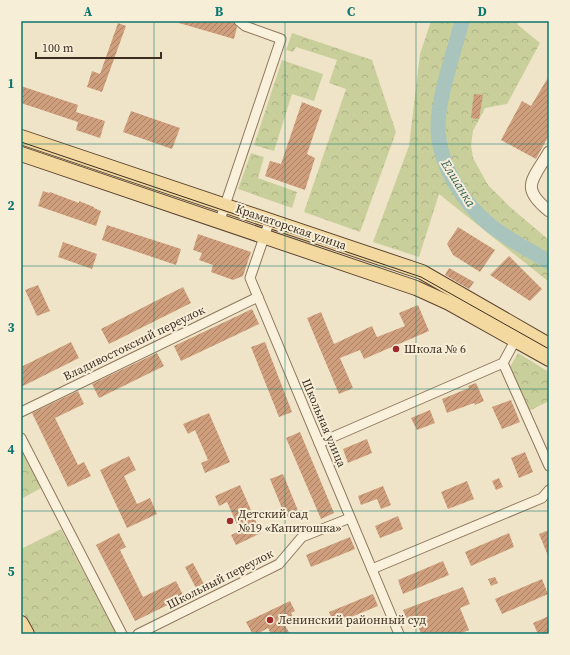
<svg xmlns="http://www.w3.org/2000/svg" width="570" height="655" font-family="'Source Serif 4',serif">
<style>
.forest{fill:url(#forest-crowns)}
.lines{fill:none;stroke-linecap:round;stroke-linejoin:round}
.river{stroke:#a9c4bc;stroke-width:15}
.building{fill:url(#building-hatch)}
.minor-casing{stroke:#8d765c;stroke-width:11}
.tertiary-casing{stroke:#8d765c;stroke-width:13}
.primary-casing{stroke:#5b4430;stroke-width:16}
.minor{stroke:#faf1dc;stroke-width:9}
.tertiary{stroke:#faf1dc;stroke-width:11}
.primary{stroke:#f3d9a0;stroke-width:14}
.tram{stroke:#3d2e20;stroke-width:1}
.grid{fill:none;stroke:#0f766e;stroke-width:1;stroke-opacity:0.55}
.poi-dot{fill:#9e2a2b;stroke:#f7eed8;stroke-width:1.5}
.labels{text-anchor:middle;stroke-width:4;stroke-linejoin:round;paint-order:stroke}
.street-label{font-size:12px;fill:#3d2e20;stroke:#f7eed8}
.poi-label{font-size:12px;fill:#3d2e20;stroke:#f7eed8;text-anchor:start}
.water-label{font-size:13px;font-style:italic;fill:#2f5d5a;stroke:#f7eed8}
.neatline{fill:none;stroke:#0f766e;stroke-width:1.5}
.grid-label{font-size:13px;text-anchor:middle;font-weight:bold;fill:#0f766e}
</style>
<defs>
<pattern id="forest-crowns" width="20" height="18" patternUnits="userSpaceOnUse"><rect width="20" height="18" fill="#c9cf9b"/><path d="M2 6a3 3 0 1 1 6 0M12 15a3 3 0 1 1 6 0" fill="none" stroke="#aeb285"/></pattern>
<pattern id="building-hatch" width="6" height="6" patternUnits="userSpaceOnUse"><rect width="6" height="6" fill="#cf9f7d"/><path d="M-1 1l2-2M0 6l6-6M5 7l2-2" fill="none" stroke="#a98266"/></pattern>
</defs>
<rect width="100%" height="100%" fill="#f0e4c8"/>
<g class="forest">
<path d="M 431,21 L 517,21 L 518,25 L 540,43 L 507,104 L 485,108 L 473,131 L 471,145 L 473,158 L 488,185 L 510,207 L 549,240 L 549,282 L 439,194 L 419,257 L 373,242 L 409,146 L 420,54 Z"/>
<path d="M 292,33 L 372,60 L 396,132 L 360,232 L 304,212 L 346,89 L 329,83 L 337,60 L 296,47 L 293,52 L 286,50 Z"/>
<path d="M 282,60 L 323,74 L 314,101 L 292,94 L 274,151 L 254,145 Z"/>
<path d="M 251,153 L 264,157 L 258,178 L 297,192 L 292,208 L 238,189 Z"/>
<path d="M 518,353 L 549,372 L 549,401 L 529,411 L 510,367 Z"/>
<path d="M 21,445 L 43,487 L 21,499 Z"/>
<path d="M 61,529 L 116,634 L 34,634 L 21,608 L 21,549 Z"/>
</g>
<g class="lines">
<path class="river" d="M 462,21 C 454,54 437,98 438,131 C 440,166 463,203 490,225 C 507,239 530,250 549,262"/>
</g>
<g class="building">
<path d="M 179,21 L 233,21 L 237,27 L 234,39 L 179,23 Z"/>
<path d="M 118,23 L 126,26 L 102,92 L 87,87 L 92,71 L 100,74 Z"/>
<path d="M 549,76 L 549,135 L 536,159 L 501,140 L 522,101 L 531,106 Z"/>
<path d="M 21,86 L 78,105 L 76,112 L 105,121 L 100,138 L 76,130 L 78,122 L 21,103 Z"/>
<path d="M 474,94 L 483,95 L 479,119 L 471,118 Z"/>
<path d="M 302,102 L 322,110 L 307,154 L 315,158 L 305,190 L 265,176 L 270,161 L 281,164 Z"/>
<path d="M 131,111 L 180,128 L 172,149 L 123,132 Z"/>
<path d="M 43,191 L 49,193 L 50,192 L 79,203 L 79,201 L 94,207 L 94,208 L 101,211 L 96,226 L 38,206 Z"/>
<path d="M 107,225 L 181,249 L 176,265 L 102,240 Z"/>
<path d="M 458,227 L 495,250 L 480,272 L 453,255 L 447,244 Z"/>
<path d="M 198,234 L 251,252 L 243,276 L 233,280 L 211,272 L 213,265 L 199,260 L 202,253 L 193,250 Z"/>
<path d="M 63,242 L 97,254 L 92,269 L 58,257 Z"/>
<path d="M 509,256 L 542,289 L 530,301 L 490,275 Z"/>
<path d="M 449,268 L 474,282 L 469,289 L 445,275 Z"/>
<path d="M 38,285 L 50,311 L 37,316 L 25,290 Z"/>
<path d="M 183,287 L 191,303 L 109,344 L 101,329 Z"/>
<path d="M 418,305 L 429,331 L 364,359 L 360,350 L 340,358 L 353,388 L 339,394 L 307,318 L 321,312 L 334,344 L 372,326 L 377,337 L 405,326 L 399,313 Z"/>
<path d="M 252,309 L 259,324 L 181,361 L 174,346 Z"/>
<path d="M 71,342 L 79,358 L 21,387 L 21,367 Z"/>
<path d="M 265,342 L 292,412 L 279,417 L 251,347 Z"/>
<path d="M 157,353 L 164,366 L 99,398 L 92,384 Z"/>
<path d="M 476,383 L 484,401 L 475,405 L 474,403 L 447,413 L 442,399 L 469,388 L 468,386 Z"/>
<path d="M 78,391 L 84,404 L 55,418 L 78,465 L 84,462 L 91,476 L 68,487 L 32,413 Z"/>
<path d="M 511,400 L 520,422 L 502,429 L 492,407 Z"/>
<path d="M 430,410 L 435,423 L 417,430 L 411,418 Z"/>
<path d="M 209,413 L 230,462 L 205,473 L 201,463 L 208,460 L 195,430 L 188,434 L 183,424 Z"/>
<path d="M 300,432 L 334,513 L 321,519 L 286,438 Z"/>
<path d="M 367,439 L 372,453 L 348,463 L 343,449 Z"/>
<path d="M 525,452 L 533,472 L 519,478 L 511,458 Z"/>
<path d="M 129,456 L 136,470 L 124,476 L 137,504 L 150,498 L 157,514 L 127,528 L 100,470 Z"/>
<path d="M 283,474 L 299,513 L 286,518 L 270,479 Z"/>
<path d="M 499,478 L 503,487 L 496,490 L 492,481 Z"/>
<path d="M 467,481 L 474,499 L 448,509 L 441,492 Z"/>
<path d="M 240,485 L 261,533 L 236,545 L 231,535 L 240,531 L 227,502 L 219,506 L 215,496 Z"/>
<path d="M 383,486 L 391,505 L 381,509 L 377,499 L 361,505 L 358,496 Z"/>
<path d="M 398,516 L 403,529 L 380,538 L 375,526 Z"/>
<path d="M 549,530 L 549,558 L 539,534 Z"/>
<path d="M 119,533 L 126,547 L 120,550 L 143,597 L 176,581 L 184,597 L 135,621 L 96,545 Z"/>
<path d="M 509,533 L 514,547 L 471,566 L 465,552 Z"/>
<path d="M 350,537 L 355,549 L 311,567 L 306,555 Z"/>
<path d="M 443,561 L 449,575 L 403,594 L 398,580 Z"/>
<path d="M 193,563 L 205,586 L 197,590 L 185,567 Z"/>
<path d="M 495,577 L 498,583 L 491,586 L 488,579 Z"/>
<path d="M 542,579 L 548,594 L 502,614 L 495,599 Z"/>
<path d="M 463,587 L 470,604 L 460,608 L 469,630 L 459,634 L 421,634 L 415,617 L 407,620 L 403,610 Z"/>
<path d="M 373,594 L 378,606 L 334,624 L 329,612 Z"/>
<path d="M 290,601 L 295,611 L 291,613 L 293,617 L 283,622 L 290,634 L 271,634 L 268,628 L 257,634 L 255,632 L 252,633 L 246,622 Z"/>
<path d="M 549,616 L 549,634 L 538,634 L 533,623 Z"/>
</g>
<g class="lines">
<defs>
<g id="minor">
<path d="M 220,220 L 281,39 L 245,26 L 239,21"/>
<path d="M 270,220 L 250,278 L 399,634"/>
<path d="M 503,363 L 549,466"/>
<path d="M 21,412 L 258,297"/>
<path d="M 21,438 L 122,634"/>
<path d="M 319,443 L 503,363 L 517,337"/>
<path d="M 372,569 L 542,498 L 549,490"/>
<path d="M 138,634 L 279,564 L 302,537 L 350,518"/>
</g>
<path id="tertiary" d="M 549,152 C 533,180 519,187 549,211"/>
<g id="primary">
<path d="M 21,137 L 422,272 L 549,345"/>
<path d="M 21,154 L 416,288 L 449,303 L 549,359"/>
<path d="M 21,623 L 27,634"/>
</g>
</defs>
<use href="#minor" class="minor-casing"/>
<use href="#tertiary" class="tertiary-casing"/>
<use href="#primary" class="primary-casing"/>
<use href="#minor" class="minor"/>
<use href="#tertiary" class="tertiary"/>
<use href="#primary" class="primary"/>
<path class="tram" d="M 21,142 L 421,277 L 549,349"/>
</g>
<path class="grid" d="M 154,21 L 154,634M 285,21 L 285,634M 416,21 L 416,634M 21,144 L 549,144M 21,266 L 549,266M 21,389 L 549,389M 21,511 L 549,511"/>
<g class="poi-dot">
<circle cx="396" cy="349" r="4"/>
<circle cx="230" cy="521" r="4"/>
<circle cx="270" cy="620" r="4"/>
</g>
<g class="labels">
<g class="street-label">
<text transform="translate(291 227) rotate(19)" y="4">Краматорская улица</text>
<text transform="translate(134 343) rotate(-26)" y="4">Владивостокский переулок</text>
<text transform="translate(324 423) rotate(67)" y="4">Школьная улица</text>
<text transform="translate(220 579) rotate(-27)" y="4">Школьный переулок</text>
</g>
<g class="poi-label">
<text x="404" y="353">Школа № 6</text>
<text x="238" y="518">Детский сад<tspan x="238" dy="14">№19 «Капитошка»</tspan></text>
<text x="278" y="624">Ленинский районный суд</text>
</g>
<g class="water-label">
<text transform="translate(459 183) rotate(58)" y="5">Елшанка</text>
</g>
</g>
<rect width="570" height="655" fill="none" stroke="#f7eed8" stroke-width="44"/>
<path d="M36 52v6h125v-6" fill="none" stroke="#3d2e20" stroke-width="2"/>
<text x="42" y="52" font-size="12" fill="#3d2e20" stroke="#f7eed8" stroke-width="3" paint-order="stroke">100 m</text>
<rect x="22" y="22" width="526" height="611" class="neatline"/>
<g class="grid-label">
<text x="88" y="16">A</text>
<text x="219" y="16">B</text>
<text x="351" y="16">C</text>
<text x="482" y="16">D</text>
<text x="11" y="88">1</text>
<text x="11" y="210">2</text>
<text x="11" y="332">3</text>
<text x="11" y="454">4</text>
<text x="11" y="576">5</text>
</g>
</svg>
